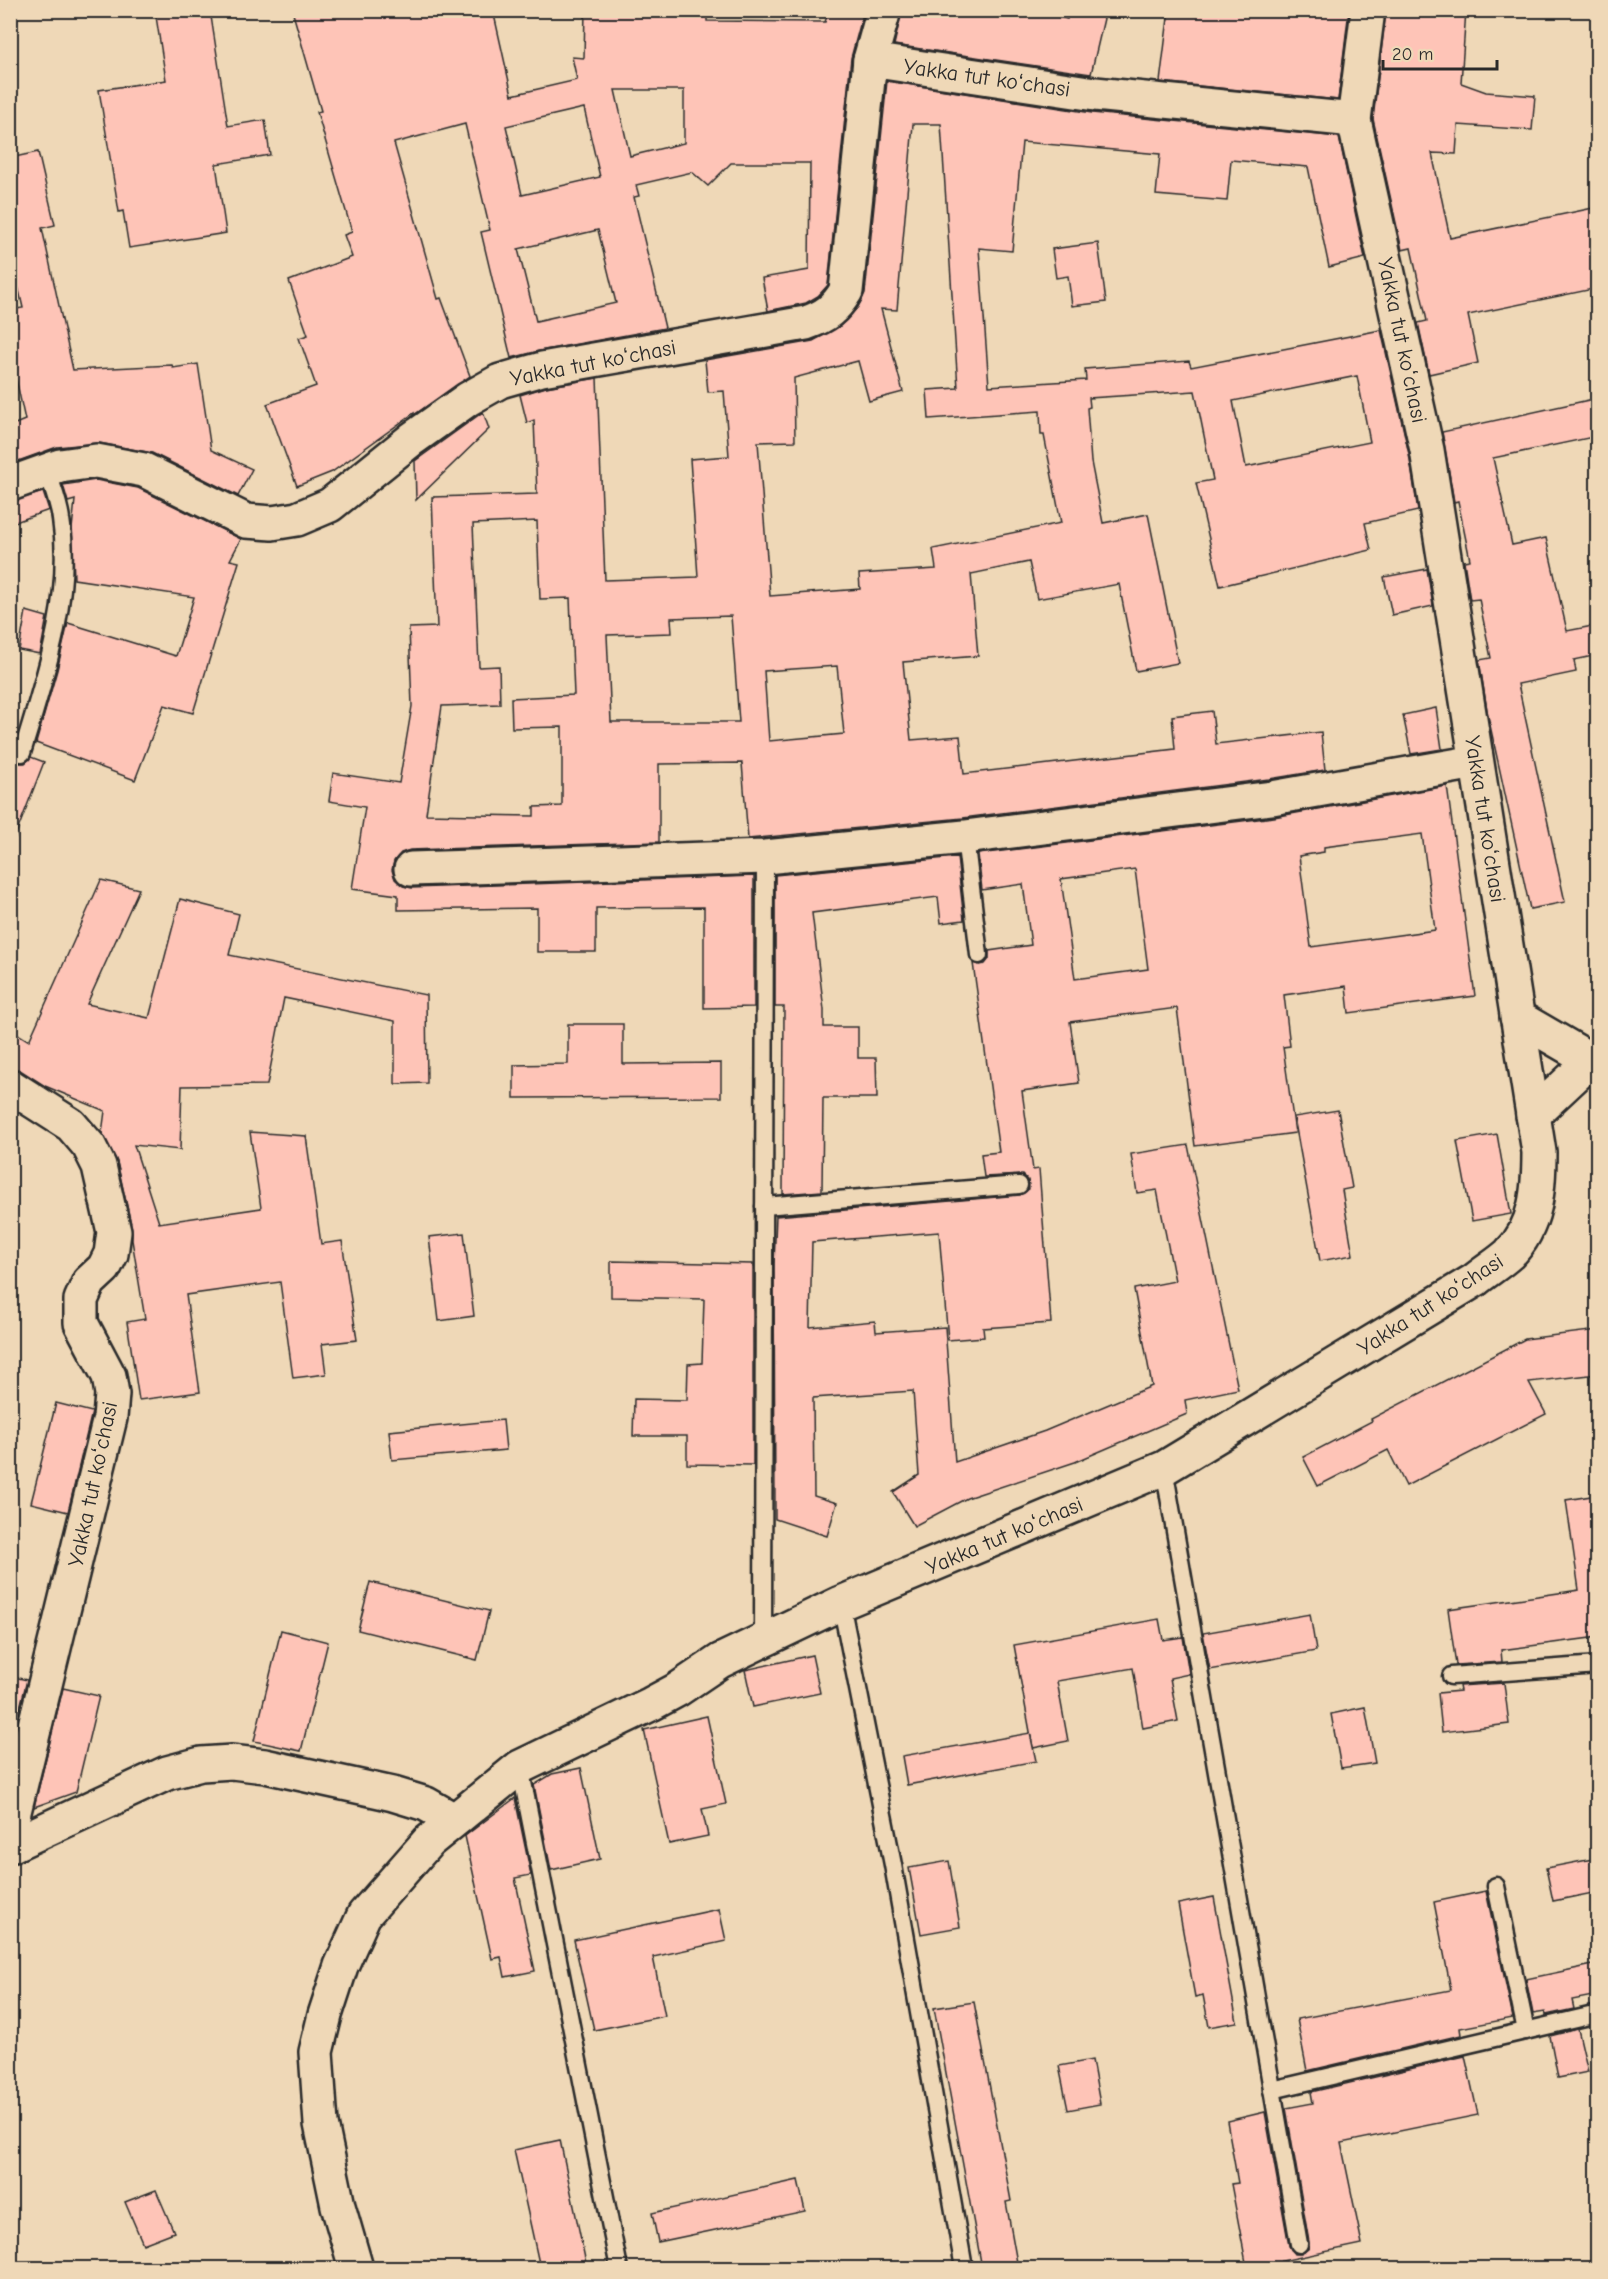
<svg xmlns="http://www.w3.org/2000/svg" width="1608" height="2279" font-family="'Comic Neue',sans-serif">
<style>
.building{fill:#fec4b7;stroke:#2b2b2b;stroke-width:1.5;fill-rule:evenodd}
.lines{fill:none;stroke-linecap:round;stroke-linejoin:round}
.lane-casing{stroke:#2b2b2b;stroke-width:21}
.street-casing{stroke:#2b2b2b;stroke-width:38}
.lane{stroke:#efd8b7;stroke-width:16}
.street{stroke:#efd8b7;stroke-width:33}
.labels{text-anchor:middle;stroke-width:4.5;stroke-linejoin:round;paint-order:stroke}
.street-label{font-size:22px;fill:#2b2b2b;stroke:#efd8b7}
</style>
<rect width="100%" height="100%" fill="#efd8b7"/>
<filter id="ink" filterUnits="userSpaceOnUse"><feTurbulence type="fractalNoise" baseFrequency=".0167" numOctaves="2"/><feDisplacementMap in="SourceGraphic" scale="12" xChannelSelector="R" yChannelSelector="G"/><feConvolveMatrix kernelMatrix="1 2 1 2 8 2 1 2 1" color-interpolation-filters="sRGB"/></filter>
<g filter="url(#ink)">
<g class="building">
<path d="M 155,10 L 210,10 L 228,126 L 265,120 L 270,155 L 216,164 L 226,233 L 129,248 L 123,211 L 119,212 L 99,90 L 166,80 Z"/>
<path d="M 292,10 L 493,10 L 512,95 L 577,80 L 572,57 L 584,58 L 585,10 L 707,10 L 707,21 L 825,22 L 829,10 L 864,10 L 851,58 L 828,285 L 818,296 L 806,303 L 768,311 L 762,278 L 809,270 L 810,163 L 731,163 L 708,186 L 692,172 L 636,185 L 639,196 L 634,197 L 665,328 L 539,351 L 511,358 L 481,232 L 490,230 L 465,124 L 394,143 L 438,299 L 441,298 L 470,376 L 414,415 L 414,413 L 332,472 L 297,486 L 267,404 L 316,386 L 299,338 L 308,335 L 289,281 L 352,257 L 344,235 L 352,232 L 317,112 L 321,111 ZM 615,90 L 684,90 L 684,143 L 630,156 ZM 584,108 L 600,177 L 522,195 L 506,126 ZM 598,230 L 616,303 L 536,321 L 518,249 Z"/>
<path d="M 902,10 L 1034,10 L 1067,19 L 1069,10 L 1106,10 L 1091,74 L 894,45 Z"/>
<path d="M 1169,10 L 1349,10 L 1338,100 L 1160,82 Z"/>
<path d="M 1386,10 L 1466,10 L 1461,83 L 1486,92 L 1535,96 L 1532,130 L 1458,125 L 1456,154 L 1432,153 L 1450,238 L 1598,207 L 1598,288 L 1468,315 L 1478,363 L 1429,374 L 1418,323 L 1427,321 L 1411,248 L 1402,250 L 1373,119 Z"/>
<path d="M 887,81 L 1092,113 L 1339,137 L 1365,258 L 1329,267 L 1308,167 L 1231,160 L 1227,201 L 1156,195 L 1160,154 L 1022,142 L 1012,251 L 979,248 L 989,386 L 1086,380 L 1085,369 L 1189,361 L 1191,367 L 1381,330 L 1409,454 L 1418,511 L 1365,523 L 1371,550 L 1220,586 L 1196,483 L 1213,480 L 1195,391 L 1089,398 L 1090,407 L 1087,408 L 1091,462 L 1103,523 L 1148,514 L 1178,663 L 1136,671 L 1119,584 L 1037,599 L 1029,562 L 971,574 L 978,656 L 903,662 L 911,740 L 960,736 L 964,774 L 1175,749 L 1172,716 L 1212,711 L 1216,744 L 1321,732 L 1325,770 L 1269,779 L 963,818 L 748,839 L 742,763 L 659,764 L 659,842 L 410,850 L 401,853 L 394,861 L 392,870 L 395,879 L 403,886 L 412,888 L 754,876 L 754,1007 L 704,1008 L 704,907 L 596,908 L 596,952 L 537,952 L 537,908 L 398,910 L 398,895 L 352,889 L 365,807 L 329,801 L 333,773 L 399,783 L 412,706 L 409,628 L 437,627 L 432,497 L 537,494 L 534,420 L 527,423 L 520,395 L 546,387 L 597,378 L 605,580 L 698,577 L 690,459 L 729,456 L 724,391 L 708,392 L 705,360 L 813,341 L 840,326 L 858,307 L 865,293 ZM 913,124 L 941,124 L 958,388 L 927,390 L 929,419 L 1040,411 L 1041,435 L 1044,435 L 1061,523 L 933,549 L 936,569 L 859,574 L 860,589 L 770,596 L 758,442 L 795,441 L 794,378 L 858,361 L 869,401 L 903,392 L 881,309 L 897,310 ZM 1357,376 L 1370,442 L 1246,467 L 1233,401 ZM 537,521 L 540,599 L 570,598 L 574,695 L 511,698 L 512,728 L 562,727 L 562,806 L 534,807 L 534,816 L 426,814 L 442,706 L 500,704 L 499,666 L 479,667 L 473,524 ZM 731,616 L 739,722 L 611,722 L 607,635 L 672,633 L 671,618 ZM 837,666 L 844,734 L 769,741 L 764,671 Z"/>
<path d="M 38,152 L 55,225 L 42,228 L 73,370 L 172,365 L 173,368 L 198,364 L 211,450 L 252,469 L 238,496 L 152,453 L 99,443 L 57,447 L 10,464 L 10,426 L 25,420 L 10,351 L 10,310 L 23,308 L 10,251 L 10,158 Z"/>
<path d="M 1098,243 L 1106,302 L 1072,306 L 1068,276 L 1056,278 L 1052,249 Z"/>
<path d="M 1598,398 L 1598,436 L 1493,458 L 1512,545 L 1546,538 L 1567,631 L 1598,625 L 1598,655 L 1574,660 L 1576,672 L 1518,684 L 1565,902 L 1530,909 L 1488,716 L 1479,660 L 1491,658 L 1479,599 L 1470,600 L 1464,561 L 1470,560 L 1458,501 L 1454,502 L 1442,432 Z"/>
<path d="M 483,412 L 489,429 L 416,500 L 415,461 Z"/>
<path d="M 96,480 L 138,488 L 241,539 L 230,560 L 239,562 L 193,713 L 164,705 L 135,780 L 36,743 L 57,670 L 68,623 L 176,656 L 194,597 L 74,579 L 72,529 L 75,500 L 68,502 L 63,485 Z"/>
<path d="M 43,492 L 49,510 L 10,524 L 10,502 Z"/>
<path d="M 1427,569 L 1433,606 L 1392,615 L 1384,577 Z"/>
<path d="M 26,611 L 47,617 L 40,654 L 19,650 Z"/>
<path d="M 1436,708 L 1442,749 L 1411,754 L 1403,715 Z"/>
<path d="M 10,749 L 14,760 L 18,763 L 25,763 L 31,757 L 44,762 L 13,842 L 10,842 Z"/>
<path d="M 1447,786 L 1475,996 L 1349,1013 L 1346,986 L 1284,995 L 1290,1046 L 1283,1047 L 1295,1133 L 1195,1146 L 1177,1008 L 1070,1022 L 1079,1083 L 1022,1091 L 1033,1170 L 1039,1169 L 1051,1323 L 983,1328 L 984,1337 L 948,1340 L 939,1232 L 812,1242 L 810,1327 L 875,1321 L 876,1332 L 945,1327 L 955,1462 L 1045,1431 L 1152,1386 L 1134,1289 L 1175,1281 L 1157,1190 L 1137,1193 L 1131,1154 L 1188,1145 L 1238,1389 L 1185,1400 L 1187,1414 L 1075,1462 L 967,1498 L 914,1526 L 893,1492 L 919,1475 L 913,1391 L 813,1398 L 814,1496 L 837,1503 L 827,1536 L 775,1519 L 774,1264 L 776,1216 L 1020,1195 L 1029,1189 L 1028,1180 L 1023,1175 L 984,1177 L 981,1154 L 999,1152 L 973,963 L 980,965 L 985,964 L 989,959 L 989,951 L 1031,945 L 1023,884 L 982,890 L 978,854 L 1274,817 ZM 1422,834 L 1435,930 L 1311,947 L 1299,856 L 1324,852 L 1324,847 ZM 1135,869 L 1148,969 L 1075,979 L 1061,879 Z"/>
<path d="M 957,857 L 964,920 L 941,923 L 938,897 L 812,913 L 824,1010 L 824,1027 L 858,1027 L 858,1058 L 876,1058 L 877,1098 L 823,1098 L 822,1191 L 783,1194 L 784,1007 L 775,1007 L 775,875 Z"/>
<path d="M 101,880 L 139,889 L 87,1004 L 149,1018 L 180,899 L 239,914 L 229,955 L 426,995 L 427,1083 L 395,1084 L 395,1021 L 284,998 L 267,1085 L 182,1086 L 180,1150 L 134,1145 L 159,1223 L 261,1208 L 250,1132 L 306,1136 L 321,1244 L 342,1241 L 357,1340 L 322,1344 L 326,1374 L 293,1378 L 280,1282 L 186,1295 L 200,1392 L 139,1400 L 127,1322 L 145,1319 L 132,1240 L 132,1228 L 117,1162 L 102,1133 L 105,1111 L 45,1086 L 20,1070 L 10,1067 L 10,1029 L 29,1041 Z"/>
<path d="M 568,1024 L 623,1024 L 623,1064 L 721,1063 L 721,1097 L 514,1098 L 514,1065 L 568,1064 Z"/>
<path d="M 1338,1110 L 1352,1188 L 1342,1190 L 1353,1255 L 1320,1261 L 1294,1117 Z"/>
<path d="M 1497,1134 L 1511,1214 L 1472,1221 L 1457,1141 Z"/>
<path d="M 464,1233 L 474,1316 L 439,1321 L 429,1237 Z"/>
<path d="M 611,1261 L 753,1264 L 753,1465 L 687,1464 L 687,1436 L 633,1436 L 634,1399 L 687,1400 L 688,1364 L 702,1363 L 704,1299 L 611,1297 Z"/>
<path d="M 1598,1330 L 1598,1374 L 1529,1382 L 1546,1414 L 1406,1486 L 1388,1450 L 1318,1486 L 1303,1457 L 1372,1421 L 1371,1419 L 1525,1339 Z"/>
<path d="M 56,1403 L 92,1412 L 68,1512 L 31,1503 Z"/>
<path d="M 503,1420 L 506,1450 L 392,1460 L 389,1431 Z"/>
<path d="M 1598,1495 L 1598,1637 L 1501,1650 L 1502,1662 L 1456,1665 L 1448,1609 L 1579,1590 L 1566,1500 Z"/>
<path d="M 370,1582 L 489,1611 L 477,1660 L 358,1630 Z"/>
<path d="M 1310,1614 L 1316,1651 L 1210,1670 L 1203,1633 Z"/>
<path d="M 1159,1619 L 1163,1640 L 1183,1637 L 1189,1674 L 1170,1678 L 1178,1721 L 1143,1728 L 1133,1668 L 1057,1681 L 1068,1741 L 1033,1748 L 1014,1645 Z"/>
<path d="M 281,1630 L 328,1642 L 301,1751 L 254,1741 Z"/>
<path d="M 812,1655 L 820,1693 L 753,1707 L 745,1670 Z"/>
<path d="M 10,1676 L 27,1680 L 10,1747 Z"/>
<path d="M 1504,1683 L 1509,1724 L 1442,1732 L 1438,1693 L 1460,1691 L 1459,1686 Z"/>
<path d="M 63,1688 L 99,1696 L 76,1792 L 34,1807 Z"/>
<path d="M 1365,1707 L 1375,1763 L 1341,1768 L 1331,1714 Z"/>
<path d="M 707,1716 L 726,1804 L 702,1809 L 708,1836 L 669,1844 L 644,1730 Z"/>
<path d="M 1030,1733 L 1036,1761 L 907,1785 L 902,1756 Z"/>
<path d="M 581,1768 L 600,1859 L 551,1870 L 534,1785 L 552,1774 Z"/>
<path d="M 515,1798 L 531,1875 L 515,1878 L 535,1971 L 505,1977 L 501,1957 L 492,1959 L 465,1836 Z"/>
<path d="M 1598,1858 L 1598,1892 L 1553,1901 L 1546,1868 Z"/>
<path d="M 949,1861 L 960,1927 L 921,1934 L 909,1868 Z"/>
<path d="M 1486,1891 L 1513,2018 L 1460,2028 L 1461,2035 L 1307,2071 L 1297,2019 L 1451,1990 L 1434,1902 Z"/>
<path d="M 1214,1897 L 1237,2022 L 1209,2027 L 1203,1995 L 1195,1997 L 1178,1904 Z"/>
<path d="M 719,1909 L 726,1941 L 653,1957 L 665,2016 L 594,2030 L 574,1940 Z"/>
<path d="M 1593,1965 L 1598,1995 L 1572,2000 L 1574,2009 L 1546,2015 L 1545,2012 L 1533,2014 L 1526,1979 Z"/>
<path d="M 974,2002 L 1011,2201 L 1006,2202 L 1018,2268 L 982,2268 L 934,2008 Z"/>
<path d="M 1578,2029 L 1588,2072 L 1558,2078 L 1550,2036 Z"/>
<path d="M 1465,2056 L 1478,2115 L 1341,2143 L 1362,2244 L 1282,2261 L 1283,2263 L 1247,2268 L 1231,2184 L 1238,2183 L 1227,2121 L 1265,2112 L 1289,2246 L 1295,2254 L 1301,2254 L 1309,2248 L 1309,2242 L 1286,2108 L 1313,2103 L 1311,2092 Z"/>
<path d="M 1092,2060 L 1100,2104 L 1068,2110 L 1059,2066 Z"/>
<path d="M 560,2140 L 587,2268 L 540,2268 L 514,2150 Z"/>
<path d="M 798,2180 L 805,2211 L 658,2242 L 652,2213 Z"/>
<path d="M 156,2190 L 174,2232 L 143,2244 L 125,2202 Z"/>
</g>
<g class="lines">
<defs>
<g id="lane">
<path d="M 22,753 C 44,680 73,596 61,519 C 59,502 52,486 47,470"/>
<path d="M 965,837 L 979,955"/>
<path d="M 764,1206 L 1019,1185"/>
<path d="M 1164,1468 L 1299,2244"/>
<path d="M 841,1603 L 893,1865 L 964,2268"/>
<path d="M 763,1641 L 765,857"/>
<path d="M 1451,1676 L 1598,1665"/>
<path d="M 520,1767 L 619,2268"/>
<path d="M 1496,1886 L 1526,2031"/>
<path d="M 1272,2090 L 1598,2014"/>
</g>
<g id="street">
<path d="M 870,60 L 1095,94 L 1354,120"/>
<path d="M 10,484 L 60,466 L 96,461 L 144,470 L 246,521 L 272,523 L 297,519 L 330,505 L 412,439 L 468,399 L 500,381 L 542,369 L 806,323 C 826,316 835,309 846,291 L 870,60 L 884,10"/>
<path d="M 411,869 L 765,857 L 965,837 L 1272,798 L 1476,762"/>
<path d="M 1517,1017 L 1591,1060"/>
<path d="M 10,1086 L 71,1125 L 89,1146 L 99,1166 L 114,1232 L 111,1254 L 104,1268 L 89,1282 L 81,1300 L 81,1323 L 109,1376 L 112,1394 L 110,1418 L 10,1828"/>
<path d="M 1533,1115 L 1598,1054"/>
<path d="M 10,1846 L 167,1773 L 201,1764 L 232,1762 L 265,1766 L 393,1794 L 426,1804 L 454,1820"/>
<path d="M 356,2268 L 338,2206 L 321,2124 L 316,2052 L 325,2015 L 341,1966 L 364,1915 L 428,1842 L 520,1767 L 651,1704 L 677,1690 L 720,1661 L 841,1603 L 1164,1468 L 1475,1280 C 1486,1271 1499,1263 1509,1254 C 1537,1226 1539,1188 1539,1152 L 1427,450 L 1354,120 L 1368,10"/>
</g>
</defs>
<use href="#lane" class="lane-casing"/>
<use href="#street" class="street-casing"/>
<use href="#lane" class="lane"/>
<use href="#street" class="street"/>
</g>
</g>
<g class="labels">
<g class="street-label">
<text transform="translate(987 77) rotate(8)" y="8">Yakka tut koʻchasi</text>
<text transform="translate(1403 340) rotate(78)" y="8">Yakka tut koʻchasi</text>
<text transform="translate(593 362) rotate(-11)" y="8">Yakka tut koʻchasi</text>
<text transform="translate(1486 819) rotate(81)" y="8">Yakka tut koʻchasi</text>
<text transform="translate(1430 1304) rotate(-33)" y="8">Yakka tut koʻchasi</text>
<text transform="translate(92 1484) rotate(-78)" y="8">Yakka tut koʻchasi</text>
<text transform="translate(1004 1535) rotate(-23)" y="8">Yakka tut koʻchasi</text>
</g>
</g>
<rect width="1608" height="2279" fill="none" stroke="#efd8b7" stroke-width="36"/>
<rect x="18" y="18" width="1572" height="2243" fill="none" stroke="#2b2b2b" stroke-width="2" filter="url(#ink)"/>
<path d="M1383 60v9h114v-9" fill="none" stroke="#2b2b2b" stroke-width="3"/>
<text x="1392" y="60" font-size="18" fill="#2b2b2b" stroke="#efd8b7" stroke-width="4.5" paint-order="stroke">20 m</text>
</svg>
